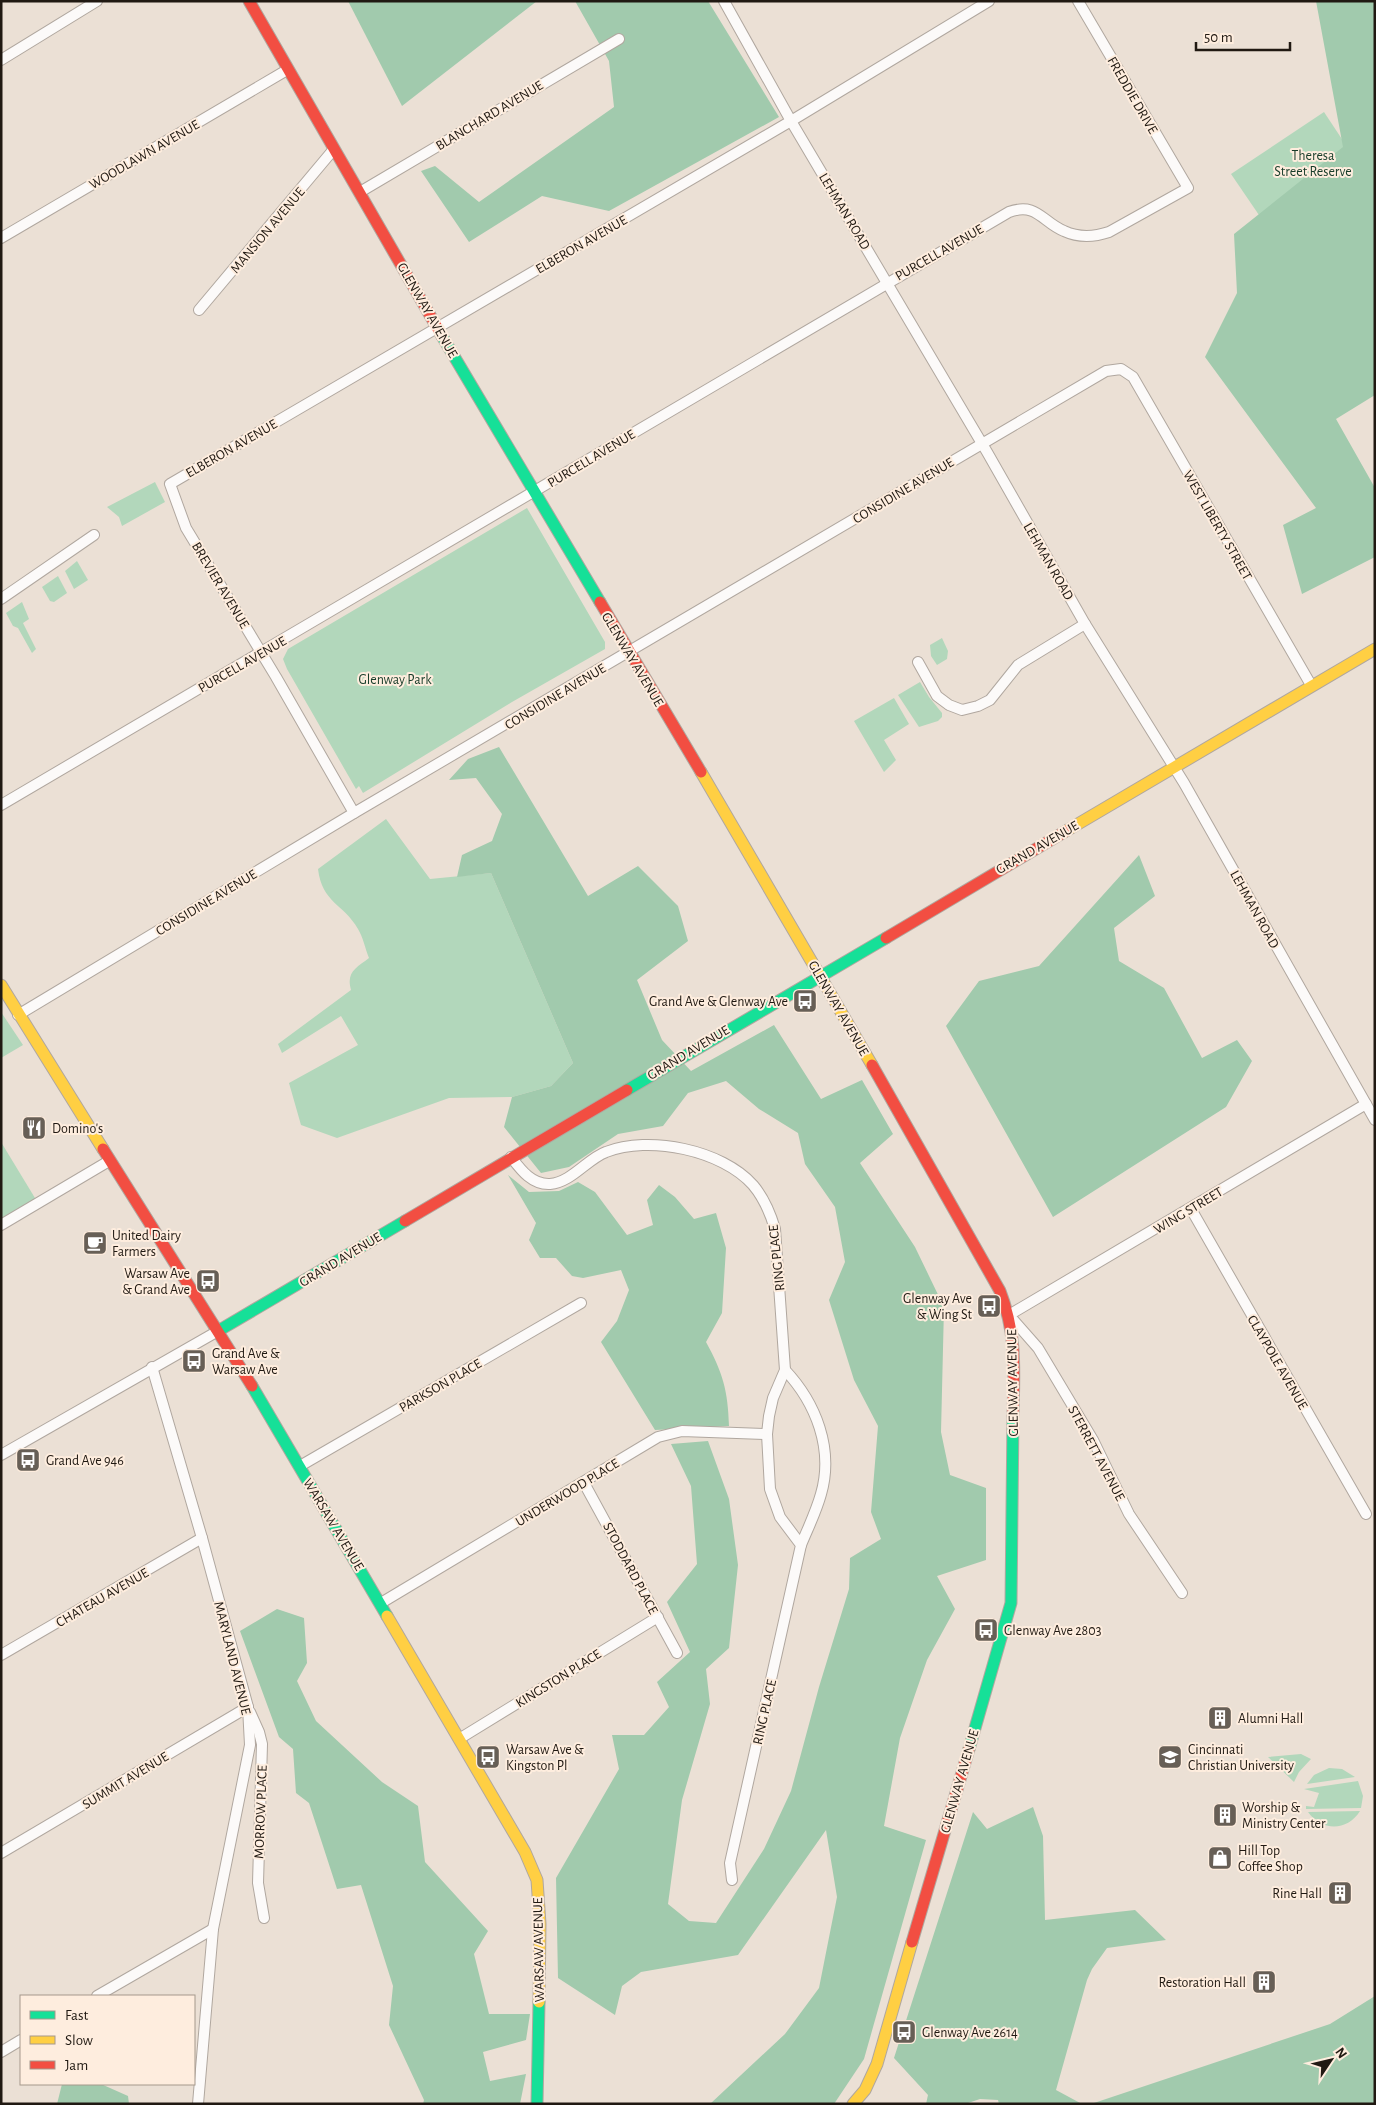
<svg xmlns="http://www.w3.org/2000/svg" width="1376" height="2105" font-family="'Alegreya Sans',sans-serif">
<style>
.green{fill:#b2d7bb}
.forest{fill:#a1caad}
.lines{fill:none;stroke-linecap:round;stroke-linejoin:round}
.street-casing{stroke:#b0a79f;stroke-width:12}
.fast-casing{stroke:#b0a79f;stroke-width:13}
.slow-casing{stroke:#b0a79f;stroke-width:13}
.jam-casing{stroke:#b0a79f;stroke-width:13}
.street{stroke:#fcfaf9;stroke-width:10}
.fast{stroke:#16e098;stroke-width:11}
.slow{stroke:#ffcf43;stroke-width:11}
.jam{stroke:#f24e42;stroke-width:11}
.labels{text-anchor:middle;stroke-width:4;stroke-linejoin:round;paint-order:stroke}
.street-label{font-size:14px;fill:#201912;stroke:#feedde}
.park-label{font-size:14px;fill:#173c29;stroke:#feedde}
.poi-label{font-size:14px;fill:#201912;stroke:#feedde;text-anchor:start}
</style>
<rect width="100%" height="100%" fill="#ebe0d5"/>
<g class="green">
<path d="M 1324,112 L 1375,189 L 1261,218 L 1231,174 Z"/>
<path d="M 155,482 L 165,502 L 122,526 L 119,517 L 107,507 Z"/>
<path d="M 527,508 L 605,642 L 605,649 L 512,702 L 363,793 L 359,786 L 356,789 L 287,669 L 283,659 L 288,649 Z"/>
<path d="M 77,561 L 88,580 L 74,589 L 65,571 Z"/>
<path d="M 58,576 L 67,593 L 54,602 L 50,601 L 42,587 Z"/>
<path d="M 22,602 L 29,619 L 23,623 L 36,649 L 32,653 L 18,628 L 13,626 L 6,613 Z"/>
<path d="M 942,638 L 948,651 L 947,659 L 937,665 L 931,656 L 930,645 Z"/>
<path d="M 920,682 L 929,697 L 942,713 L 942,717 L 938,721 L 919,727 L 898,695 Z"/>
<path d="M 894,698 L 909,724 L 884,740 L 896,760 L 884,772 L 854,721 Z"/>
<path d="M 386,819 L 430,879 L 491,873 L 573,1063 L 551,1086 L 512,1097 L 449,1098 L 337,1138 L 301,1125 L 289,1083 L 358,1045 L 341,1016 L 282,1053 L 278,1044 L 351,990 C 346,972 356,968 369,958 C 365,948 363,937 358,929 C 344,904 322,903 318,869 Z"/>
<path d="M 1,1012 L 23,1045 L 1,1058 Z"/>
<path d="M 1,1142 L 38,1203 L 1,1225 Z"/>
<path d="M 1301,1754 L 1311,1759 L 1299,1772 L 1294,1782 L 1268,1757 Z"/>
<path d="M 1329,1768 L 1342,1769 L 1355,1777 L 1307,1784 L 1314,1775 Z"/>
<path d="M 1358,1781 L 1363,1796 L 1361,1808 L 1306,1809 L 1306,1806 L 1314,1807 L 1319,1793 L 1304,1789 Z"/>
<path d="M 1360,1811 C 1347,1832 1321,1831 1308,1812 Z"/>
</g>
<g class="forest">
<path d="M 348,1 L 537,1 L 402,106 Z"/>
<path d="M 575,1 L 708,1 L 779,117 L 609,211 L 542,196 L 469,242 L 421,171 L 435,166 L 479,202 L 614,107 L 609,61 Z"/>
<path d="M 1316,1 L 1375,1 L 1375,395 L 1336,419 L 1375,488 L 1375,557 L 1302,594 L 1283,525 L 1316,508 L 1205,357 L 1237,293 L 1234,234 L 1343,147 Z"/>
<path d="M 499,747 L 588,896 L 638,866 L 678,906 L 688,941 L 637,980 L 662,1040 L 691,1071 L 774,1025 L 821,1099 L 862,1080 L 893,1134 L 860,1163 L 915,1247 L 944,1307 L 941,1432 L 950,1475 L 986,1488 L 986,1560 L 937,1576 L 955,1609 L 927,1660 L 900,1738 L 884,1826 L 926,1840 L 864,2059 L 834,2104 L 710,2104 L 785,2034 L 819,1988 L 837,1897 L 826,1830 L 738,1955 L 641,1972 L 622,1986 L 615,2015 L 558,1978 L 556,1878 L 619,1769 L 612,1735 L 644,1735 L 669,1707 L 657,1682 L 690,1652 L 667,1602 L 697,1564 L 691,1486 L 671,1444 L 708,1441 L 729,1499 L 738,1565 L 729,1648 L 706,1669 L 710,1704 L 682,1800 L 668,1904 L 689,1921 L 716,1923 L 764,1849 L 791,1791 L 819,1687 L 849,1589 L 850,1558 L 881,1539 L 871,1512 L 878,1426 L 854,1380 L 829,1300 L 845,1262 L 835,1207 L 805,1164 L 798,1133 L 759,1109 L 726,1081 L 688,1093 L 663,1126 L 618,1134 L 569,1167 L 541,1173 L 504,1127 L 512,1097 L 551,1086 L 573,1063 L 491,873 L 457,877 L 462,855 L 492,841 L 502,814 L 476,778 L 449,780 L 468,759 Z"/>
<path d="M 1139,855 L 1155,896 L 1114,928 L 1119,961 L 1164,988 L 1202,1058 L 1237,1040 L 1252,1061 L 1226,1107 L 1053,1217 L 946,1026 L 979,981 L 1039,966 Z"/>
<path d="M 508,1175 L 529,1192 L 559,1191 L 578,1182 L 595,1192 L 627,1235 L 653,1225 L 647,1200 L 659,1185 L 675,1197 L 694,1219 L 716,1213 L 726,1248 L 722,1313 L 706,1342 C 723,1373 728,1391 729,1426 L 655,1430 L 601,1342 L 617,1321 L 629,1290 L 621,1270 L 583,1278 L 572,1276 L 556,1258 L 540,1258 L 529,1240 L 536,1223 Z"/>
<path d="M 277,1609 L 304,1618 L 307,1663 L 297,1681 L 316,1721 L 382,1782 L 418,1806 L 425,1862 L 488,1931 L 474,1954 L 489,2014 L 530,2014 L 526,2040 L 483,2052 L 490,2081 L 526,2074 L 520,2104 L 423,2104 L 424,2100 L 389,2025 L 393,1986 L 361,1885 L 337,1889 L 309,1803 L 296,1793 L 293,1749 L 279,1737 L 240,1631 Z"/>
<path d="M 1033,1807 L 1043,1836 L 1045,1920 L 1135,1910 L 1166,1940 L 1107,1948 L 1092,1969 L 1087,1980 L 1056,2090 L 1082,2104 L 999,2104 L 998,2100 L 980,2099 L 965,2104 L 926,2104 L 928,2095 L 894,2058 L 973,1812 L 987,1829 Z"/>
<path d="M 1375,1996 L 1375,2104 L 1091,2104 L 1330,2024 Z"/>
<path d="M 62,2084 L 101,2084 L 128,2096 L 129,2104 L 57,2104 Z"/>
</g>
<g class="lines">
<defs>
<g id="street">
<path d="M 724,1 L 791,121 L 987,452 L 1085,624 L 1184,783 L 1375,1120"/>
<path d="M 1,60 L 97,1"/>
<path d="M 360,192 L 619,39"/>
<path d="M 1,238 L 287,70"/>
<path d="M 199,310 L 334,149"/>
<path d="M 1,599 L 94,535"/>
<path d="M 918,662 L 937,696 L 949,705 L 962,710 L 978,706 L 990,700 L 1018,665 L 1085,624"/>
<path d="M 1,805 L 1009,212 C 1037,202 1042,222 1064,231 C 1079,238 1094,237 1109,232 L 1188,188 L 1078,1"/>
<path d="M 354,813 L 276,677 L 186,528 L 170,484 L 791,121 L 989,1"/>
<path d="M 18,1015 L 354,813 L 1106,371 L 1121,369 L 1133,377 L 1311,685"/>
<path d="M 511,1157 C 521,1170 532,1185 550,1184 C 572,1182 587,1159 606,1152 C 649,1135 722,1150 753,1185 C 764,1198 770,1212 775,1229 L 785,1370 L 773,1398 L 769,1416 L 767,1434 L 770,1489 L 780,1517 L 801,1545 L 730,1863 L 732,1880"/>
<path d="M 1191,1209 L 1366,1514"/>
<path d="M 1,1225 L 109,1161"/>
<path d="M 152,1367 L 202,1538 L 248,1707 L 250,1745 L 213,1929 L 198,2104"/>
<path d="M 785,1370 C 816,1403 834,1449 821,1494 C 816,1512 808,1528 801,1545"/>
<path d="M 1,1455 L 218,1331"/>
<path d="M 300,1466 L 581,1303"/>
<path d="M 584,1483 L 677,1653"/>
<path d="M 1182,1593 L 1129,1514 L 1093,1440 L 1038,1348 L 1009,1315 L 1366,1104"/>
<path d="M 381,1603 L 658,1437 L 682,1431 L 767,1434"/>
<path d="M 1,1655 L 202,1538"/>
<path d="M 250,1712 L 259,1732 L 262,1744 L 258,1883 L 264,1918"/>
<path d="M 459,1739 L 658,1617"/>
<path d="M 1,1853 L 248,1707"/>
<path d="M 97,1996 L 213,1929"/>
<path d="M 1,2052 L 21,2040"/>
</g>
<g id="fast">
<path d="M 442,336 L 600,602"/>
<path d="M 627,1090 L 886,938"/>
<path d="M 218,1331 L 405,1221"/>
<path d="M 252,1386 L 387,1616"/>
<path d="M 969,1749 L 1011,1603 L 1013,1416"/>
<path d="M 537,2104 L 539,2002"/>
</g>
<g id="slow">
<path d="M 701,772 L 872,1065"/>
<path d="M 1066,831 L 1375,649"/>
<path d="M 1,985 L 103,1149"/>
<path d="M 387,1616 L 525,1852 L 537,1880 L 540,1924 L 539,2002"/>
<path d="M 853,2104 L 865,2090 L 877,2064 L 912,1942"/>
</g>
<g id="jam">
<path d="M 249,1 L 442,336"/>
<path d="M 600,602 L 701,772"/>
<path d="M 886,938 L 1066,831"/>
<path d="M 872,1065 L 1000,1291 C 1017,1335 1014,1370 1013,1416"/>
<path d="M 103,1149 L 252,1386"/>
<path d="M 405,1221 L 627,1090"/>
<path d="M 912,1942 L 969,1749"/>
</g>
</defs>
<use href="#street" class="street-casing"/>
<use href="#fast" class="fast-casing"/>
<use href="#slow" class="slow-casing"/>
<use href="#jam" class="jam-casing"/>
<use href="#street" class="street"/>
<use href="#fast" class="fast"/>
<use href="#slow" class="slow"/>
<use href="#jam" class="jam"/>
</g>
<defs>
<symbol id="bus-square" viewBox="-11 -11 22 22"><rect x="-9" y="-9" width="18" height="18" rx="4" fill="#675f56" stroke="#feedde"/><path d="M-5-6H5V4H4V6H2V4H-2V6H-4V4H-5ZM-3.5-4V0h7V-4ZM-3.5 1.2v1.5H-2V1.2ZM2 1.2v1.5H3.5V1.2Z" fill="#fff"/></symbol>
<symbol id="restaurant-square" viewBox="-11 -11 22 22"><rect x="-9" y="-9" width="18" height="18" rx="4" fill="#675f56" stroke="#feedde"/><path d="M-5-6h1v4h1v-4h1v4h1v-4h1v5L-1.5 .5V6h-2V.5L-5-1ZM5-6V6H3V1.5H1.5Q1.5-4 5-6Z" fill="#fff"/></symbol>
<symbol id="cafe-square" viewBox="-11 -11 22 22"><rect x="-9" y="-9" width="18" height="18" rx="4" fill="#675f56" stroke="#feedde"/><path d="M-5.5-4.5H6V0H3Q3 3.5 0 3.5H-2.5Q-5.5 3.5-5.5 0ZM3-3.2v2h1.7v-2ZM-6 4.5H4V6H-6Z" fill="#fff"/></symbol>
<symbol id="building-square" viewBox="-11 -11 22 22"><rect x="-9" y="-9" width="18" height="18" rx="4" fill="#675f56" stroke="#feedde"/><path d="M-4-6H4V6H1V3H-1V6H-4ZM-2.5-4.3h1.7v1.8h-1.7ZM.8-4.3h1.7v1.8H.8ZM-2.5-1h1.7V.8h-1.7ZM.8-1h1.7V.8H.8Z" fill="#fff"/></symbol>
<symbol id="university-square" viewBox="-11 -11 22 22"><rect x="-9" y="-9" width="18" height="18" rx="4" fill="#675f56" stroke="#feedde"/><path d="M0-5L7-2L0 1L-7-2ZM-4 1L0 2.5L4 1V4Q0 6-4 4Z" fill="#fff"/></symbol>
<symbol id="shop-square" viewBox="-11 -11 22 22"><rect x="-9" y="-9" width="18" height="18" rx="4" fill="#675f56" stroke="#feedde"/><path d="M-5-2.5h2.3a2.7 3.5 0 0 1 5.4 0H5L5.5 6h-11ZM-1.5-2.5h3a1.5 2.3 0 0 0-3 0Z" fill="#fff"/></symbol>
</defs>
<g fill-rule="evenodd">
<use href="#bus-square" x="791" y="987" width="28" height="28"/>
<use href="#restaurant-square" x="20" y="1114" width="28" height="28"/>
<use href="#cafe-square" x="81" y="1229" width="28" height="28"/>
<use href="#bus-square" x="194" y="1267" width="28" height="28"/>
<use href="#bus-square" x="975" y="1292" width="28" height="28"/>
<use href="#bus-square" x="180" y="1347" width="28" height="28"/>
<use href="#bus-square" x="14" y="1446" width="28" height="28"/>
<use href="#bus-square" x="972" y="1616" width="28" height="28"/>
<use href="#building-square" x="1206" y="1704" width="28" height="28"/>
<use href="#bus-square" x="474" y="1743" width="28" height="28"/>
<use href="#university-square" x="1156" y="1743" width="28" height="28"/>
<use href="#building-square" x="1211" y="1801" width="28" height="28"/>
<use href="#shop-square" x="1206" y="1844" width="28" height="28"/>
<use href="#building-square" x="1326" y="1879" width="28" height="28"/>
<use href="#building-square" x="1250" y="1968" width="28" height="28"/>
<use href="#bus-square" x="890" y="2018" width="28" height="28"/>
</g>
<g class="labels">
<g class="street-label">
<text transform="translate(1133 95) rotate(60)" y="5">FREDDIE DRIVE</text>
<text transform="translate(489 115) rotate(-31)" y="5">BLANCHARD AVENUE</text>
<text transform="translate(144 154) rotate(-30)" y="5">WOODLAWN AVENUE</text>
<text transform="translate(845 211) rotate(59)" y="5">LEHMAN ROAD</text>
<text transform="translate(267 230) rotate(-50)" y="5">MANSION AVENUE</text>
<text transform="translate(581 244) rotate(-30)" y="5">ELBERON AVENUE</text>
<text transform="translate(939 252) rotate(-30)" y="5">PURCELL AVENUE</text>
<text transform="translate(428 310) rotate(60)" y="5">GLENWAY AVENUE</text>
<text transform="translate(231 448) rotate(-30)" y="5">ELBERON AVENUE</text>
<text transform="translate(591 458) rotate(-31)" y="5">PURCELL AVENUE</text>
<text transform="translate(903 490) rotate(-31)" y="5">CONSIDINE AVENUE</text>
<text transform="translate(1218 525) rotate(60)" y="5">WEST LIBERTY STREET</text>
<text transform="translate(1049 561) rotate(60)" y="5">LEHMAN ROAD</text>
<text transform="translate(221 585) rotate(59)" y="5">BREVIER AVENUE</text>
<text transform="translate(633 659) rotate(59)" y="5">GLENWAY AVENUE</text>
<text transform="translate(242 664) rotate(-30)" y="5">PURCELL AVENUE</text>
<text transform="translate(555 696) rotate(-31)" y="5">CONSIDINE AVENUE</text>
<text transform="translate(1037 847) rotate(-30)" y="5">GRAND AVENUE</text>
<text transform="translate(206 902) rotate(-31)" y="5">CONSIDINE AVENUE</text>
<text transform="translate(1255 909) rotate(61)" y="5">LEHMAN ROAD</text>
<text transform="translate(839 1008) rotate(60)" y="5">GLENWAY AVENUE</text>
<text transform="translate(688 1052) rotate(-31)" y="5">GRAND AVENUE</text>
<text transform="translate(1188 1210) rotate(-31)" y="5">WING STREET</text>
<text transform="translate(776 1258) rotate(-96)" y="5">RING PLACE</text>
<text transform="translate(340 1259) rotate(-31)" y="5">GRAND AVENUE</text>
<text transform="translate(1278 1362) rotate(60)" y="5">CLAYPOLE AVENUE</text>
<text transform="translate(1012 1383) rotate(-91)" y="5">GLENWAY AVENUE</text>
<text transform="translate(440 1385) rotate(-30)" y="5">PARKSON PLACE</text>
<text transform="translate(1097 1453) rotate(62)" y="5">STERRETT AVENUE</text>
<text transform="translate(567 1492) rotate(-31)" y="5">UNDERWOOD PLACE</text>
<text transform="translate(334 1524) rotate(59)" y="5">WARSAW AVENUE</text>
<text transform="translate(631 1568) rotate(62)" y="5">STODDARD PLACE</text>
<text transform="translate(102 1597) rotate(-30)" y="5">CHATEAU AVENUE</text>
<text transform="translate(233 1658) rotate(76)" y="5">MARYLAND AVENUE</text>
<text transform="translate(558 1678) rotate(-32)" y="5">KINGSTON PLACE</text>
<text transform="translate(764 1712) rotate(-77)" y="5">RING PLACE</text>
<text transform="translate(125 1780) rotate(-31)" y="5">SUMMIT AVENUE</text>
<text transform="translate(959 1781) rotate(-74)" y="5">GLENWAY AVENUE</text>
<text transform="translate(260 1812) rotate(-88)" y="5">MORROW PLACE</text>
<text transform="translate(538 1950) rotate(-91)" y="5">WARSAW AVENUE</text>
</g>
<g class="park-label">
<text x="1313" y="160">Theresa<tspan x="1313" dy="16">Street Reserve</tspan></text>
<text x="395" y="684">Glenway Park</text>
</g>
<g class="poi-label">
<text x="788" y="1006" text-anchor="end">Grand Ave &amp; Glenway Ave</text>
<text x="52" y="1133">Domino's</text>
<text x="112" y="1240">United Dairy<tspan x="112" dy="16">Farmers</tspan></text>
<text x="190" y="1278" text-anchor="end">Warsaw Ave<tspan x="190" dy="16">&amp; Grand Ave</tspan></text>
<text x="972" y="1303" text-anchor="end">Glenway Ave<tspan x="972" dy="16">&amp; Wing St</tspan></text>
<text x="212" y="1358">Grand Ave &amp;<tspan x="212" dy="16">Warsaw Ave</tspan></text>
<text x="46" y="1465">Grand Ave 946</text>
<text x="1004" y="1635">Glenway Ave 2803</text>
<text x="1238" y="1723">Alumni Hall</text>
<text x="506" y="1754">Warsaw Ave &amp;<tspan x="506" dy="16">Kingston Pl</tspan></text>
<text x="1188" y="1754">Cincinnati<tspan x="1188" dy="16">Christian University</tspan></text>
<text x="1242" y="1812">Worship &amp;<tspan x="1242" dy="16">Ministry Center</tspan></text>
<text x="1238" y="1855">Hill Top<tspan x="1238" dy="16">Coffee Shop</tspan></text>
<text x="1322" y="1898" text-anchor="end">Rine Hall</text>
<text x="1246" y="1987" text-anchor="end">Restoration Hall</text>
<text x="922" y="2037">Glenway Ave 2614</text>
</g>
</g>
<rect width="1376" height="2105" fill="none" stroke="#201912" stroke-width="5"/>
<rect x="20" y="1995" width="175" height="90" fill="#feedde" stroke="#a5988c"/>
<rect x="30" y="2011" width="25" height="8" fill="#16e098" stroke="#a5988c"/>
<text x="65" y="2020" font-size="15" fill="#201912">Fast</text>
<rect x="30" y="2036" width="25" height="8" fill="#ffcf43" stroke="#a5988c"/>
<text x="65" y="2045" font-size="15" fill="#201912">Slow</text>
<rect x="30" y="2061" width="25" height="8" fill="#f24e42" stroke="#a5988c"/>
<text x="65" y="2070" font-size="15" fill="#201912">Jam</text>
<g transform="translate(1331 2060) rotate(55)" stroke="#feedde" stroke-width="4" paint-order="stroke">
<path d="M0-4L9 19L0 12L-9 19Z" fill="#201912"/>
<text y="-8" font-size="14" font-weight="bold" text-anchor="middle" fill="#201912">N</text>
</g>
<path d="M1196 42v8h94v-8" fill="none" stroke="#201912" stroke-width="2.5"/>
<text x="1204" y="42" font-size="15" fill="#201912" stroke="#feedde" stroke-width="4" paint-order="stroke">50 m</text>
</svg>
